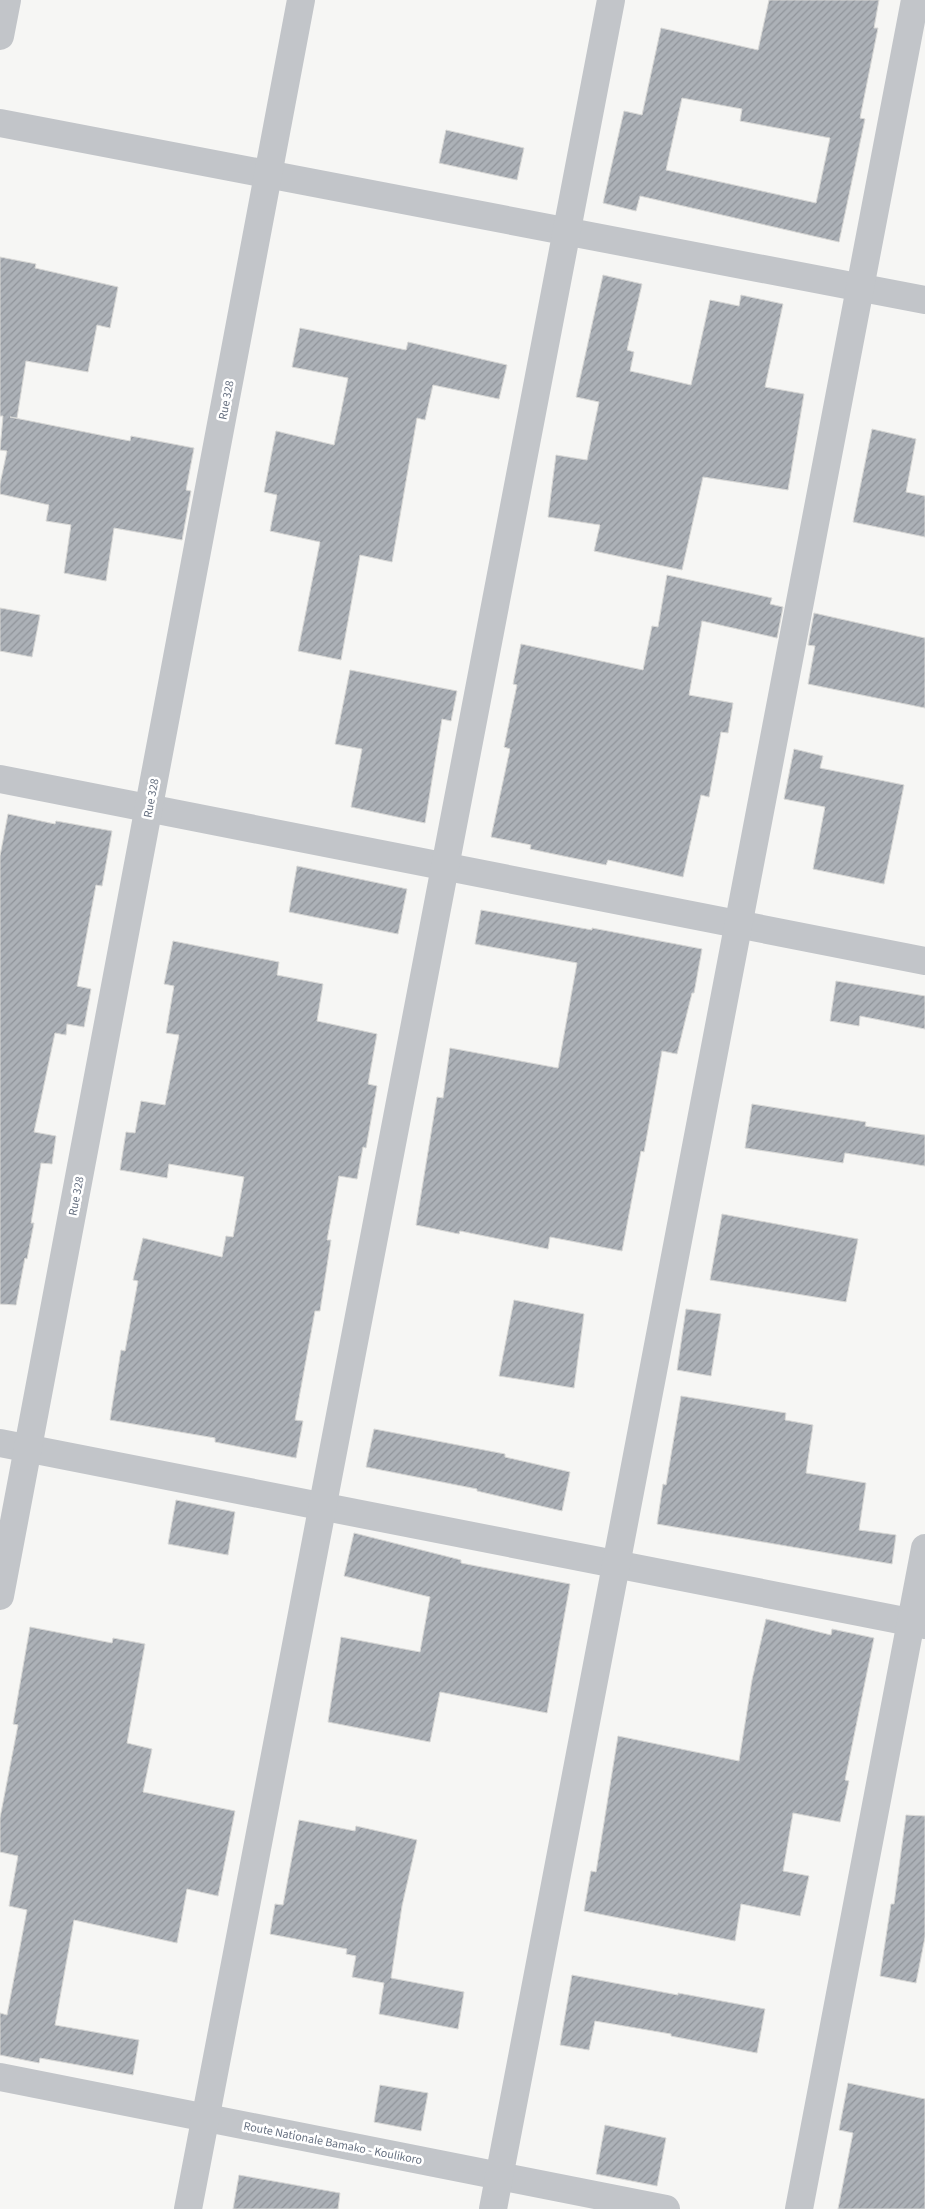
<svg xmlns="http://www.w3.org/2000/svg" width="925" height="2209" font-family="'Source Sans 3',sans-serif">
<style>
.building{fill:url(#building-hatch);stroke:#d8d8d6;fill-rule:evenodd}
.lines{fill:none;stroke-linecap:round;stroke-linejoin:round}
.minor{stroke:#c2c5c9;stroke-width:28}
.labels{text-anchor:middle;stroke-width:5;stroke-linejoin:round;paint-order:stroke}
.street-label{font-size:12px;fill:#687282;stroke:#fff}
</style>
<defs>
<pattern id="building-hatch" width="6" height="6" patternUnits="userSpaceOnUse" patternTransform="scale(1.25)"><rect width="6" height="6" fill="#acb1b7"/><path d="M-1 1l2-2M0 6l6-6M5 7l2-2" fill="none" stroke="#90949a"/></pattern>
</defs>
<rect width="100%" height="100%" fill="#f6f6f4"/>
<g class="building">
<path d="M 769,0 L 879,0 L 874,28 L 878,28 L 860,118 L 865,119 L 839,242 L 640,196 L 636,211 L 603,203 L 624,111 L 642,115 L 661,28 L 758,50 ZM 682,98 L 742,109 L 740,121 L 830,138 L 816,203 L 666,170 Z"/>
<path d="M 446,130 L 524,148 L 517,180 L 439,163 Z"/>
<path d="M 0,257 L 36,264 L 35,268 L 118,287 L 110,328 L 97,325 L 88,372 L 26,361 L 17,418 L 10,417 L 130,441 L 131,436 L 194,448 L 186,490 L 191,491 L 182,540 L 114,528 L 106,581 L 64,573 L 71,525 L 46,521 L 49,505 L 0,494 L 0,484 L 7,451 L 0,450 L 3,416 L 0,416 Z"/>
<path d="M 603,275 L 642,284 L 627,350 L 634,352 L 630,371 L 691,385 L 710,300 L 739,306 L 741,295 L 783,304 L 765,387 L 804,394 L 788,490 L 703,477 L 682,570 L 594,551 L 600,525 L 548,517 L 556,455 L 587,460 L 599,402 L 576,397 Z"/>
<path d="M 300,328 L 406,350 L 408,342 L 507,365 L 499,399 L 433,385 L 425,420 L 417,418 L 392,562 L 360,555 L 341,660 L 298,651 L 320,542 L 270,531 L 277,495 L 264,492 L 276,431 L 334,445 L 348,378 L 292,367 Z"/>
<path d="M 872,429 L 916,439 L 906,492 L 925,496 L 925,537 L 853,522 Z"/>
<path d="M 667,575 L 772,598 L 770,604 L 783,607 L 777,638 L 702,621 L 689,695 L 733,703 L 728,733 L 721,732 L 709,797 L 701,795 L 683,877 L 608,860 L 606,865 L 530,849 L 531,845 L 491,837 L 510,749 L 504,747 L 517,685 L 513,684 L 521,644 L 643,670 L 652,626 L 658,627 Z"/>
<path d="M 0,608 L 40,615 L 32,657 L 0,651 Z"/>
<path d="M 814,613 L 925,638 L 925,708 L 808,684 L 815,646 L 808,645 Z"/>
<path d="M 350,670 L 457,691 L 451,721 L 442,719 L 425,823 L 351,807 L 362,749 L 335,744 Z"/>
<path d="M 794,749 L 823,756 L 820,768 L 904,785 L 884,884 L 813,869 L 825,807 L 784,799 Z"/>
<path d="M 8,814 L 55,824 L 56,821 L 112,831 L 102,886 L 96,885 L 77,986 L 91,989 L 84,1027 L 67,1024 L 66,1035 L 55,1033 L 34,1132 L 56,1136 L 52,1164 L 41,1163 L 31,1223 L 34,1223 L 27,1259 L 25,1258 L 16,1305 L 0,1304 L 0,856 Z"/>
<path d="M 297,866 L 407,889 L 398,934 L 289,912 Z"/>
<path d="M 481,910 L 592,930 L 592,928 L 702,949 L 694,993 L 692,993 L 677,1054 L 662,1051 L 644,1152 L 641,1151 L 622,1251 L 550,1237 L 548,1249 L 460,1231 L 459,1234 L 416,1225 L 437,1097 L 443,1098 L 450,1048 L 558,1068 L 577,963 L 475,944 Z"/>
<path d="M 173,941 L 279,962 L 277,975 L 323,984 L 317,1021 L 377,1034 L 368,1084 L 377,1086 L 366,1148 L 363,1147 L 357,1179 L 339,1176 L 327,1240 L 331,1240 L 320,1311 L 315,1311 L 295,1420 L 303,1421 L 296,1458 L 215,1442 L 215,1438 L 110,1420 L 121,1350 L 125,1351 L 138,1281 L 133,1280 L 143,1238 L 222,1257 L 226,1236 L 233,1237 L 244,1177 L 169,1164 L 167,1178 L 120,1170 L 126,1132 L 135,1133 L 141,1101 L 165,1105 L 179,1035 L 166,1033 L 174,986 L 164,984 Z"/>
<path d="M 836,981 L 925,996 L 925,1029 L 860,1016 L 859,1026 L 830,1021 Z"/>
<path d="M 752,1104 L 866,1122 L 865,1126 L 925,1135 L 925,1166 L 845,1153 L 843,1163 L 745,1148 Z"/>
<path d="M 722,1214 L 858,1239 L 846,1302 L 710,1280 Z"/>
<path d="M 514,1300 L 584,1314 L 574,1388 L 499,1376 Z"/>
<path d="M 686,1309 L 721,1314 L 711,1376 L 677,1370 Z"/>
<path d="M 681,1396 L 786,1413 L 785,1420 L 813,1425 L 806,1473 L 866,1483 L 859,1530 L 896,1535 L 892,1564 L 657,1524 L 663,1484 L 666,1485 Z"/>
<path d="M 374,1429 L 505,1454 L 505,1457 L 570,1472 L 562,1511 L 477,1491 L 477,1489 L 366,1467 Z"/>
<path d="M 176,1500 L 235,1512 L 228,1555 L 168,1544 Z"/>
<path d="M 354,1533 L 461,1560 L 461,1563 L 570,1584 L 547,1713 L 440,1692 L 430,1742 L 328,1722 L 341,1637 L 420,1652 L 430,1597 L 344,1576 Z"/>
<path d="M 766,1619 L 831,1635 L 832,1629 L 874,1638 L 845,1780 L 849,1781 L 840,1822 L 793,1813 L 783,1871 L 809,1876 L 800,1916 L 741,1904 L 735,1941 L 584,1911 L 591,1871 L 596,1872 L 618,1736 L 739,1761 L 752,1680 Z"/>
<path d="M 30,1627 L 112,1643 L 113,1638 L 145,1644 L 127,1743 L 152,1749 L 143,1792 L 235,1811 L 218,1896 L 187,1889 L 177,1943 L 74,1920 L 55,2025 L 139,2040 L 133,2075 L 40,2058 L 39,2063 L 0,2055 L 0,2013 L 7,2015 L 27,1910 L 9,1906 L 18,1856 L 0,1852 L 0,1818 L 18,1725 L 13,1724 Z"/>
<path d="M 906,1815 L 925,1816 L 925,1937 L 916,1983 L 880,1976 L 891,1904 L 894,1904 Z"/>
<path d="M 299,1820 L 355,1831 L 356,1826 L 417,1840 L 402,1906 L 391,1978 L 464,1992 L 458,2029 L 379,2014 L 384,1983 L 352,1977 L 356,1956 L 346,1954 L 347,1949 L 270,1934 L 275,1904 L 283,1905 Z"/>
<path d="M 572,1975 L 678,1995 L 678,1993 L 765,2009 L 757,2053 L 671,2036 L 671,2034 L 595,2021 L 589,2050 L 560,2045 Z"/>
<path d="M 848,2083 L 925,2099 L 925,2209 L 838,2209 L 853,2133 L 839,2130 Z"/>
<path d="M 380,2085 L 428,2093 L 421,2131 L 374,2122 Z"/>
<path d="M 605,2125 L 666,2138 L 657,2186 L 596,2174 Z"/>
<path d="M 239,2175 L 340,2193 L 338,2209 L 233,2209 Z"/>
</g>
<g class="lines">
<g class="minor">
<path d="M 0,36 L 7,0"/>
<path d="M 0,123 L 925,300"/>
<path d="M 0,779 L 925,961"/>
<path d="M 0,1443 L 925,1625"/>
<path d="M 0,1596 L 301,0"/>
<path d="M 0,2077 L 666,2209"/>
<path d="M 188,2209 L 611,0"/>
<path d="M 493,2209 L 915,0"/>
<path d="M 799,2209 L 925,1548"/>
</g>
</g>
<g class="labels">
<g class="street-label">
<text transform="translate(226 400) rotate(-79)" y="4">Rue 328</text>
<text transform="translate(151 798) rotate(-79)" y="4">Rue 328</text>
<text transform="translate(76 1196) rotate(-79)" y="4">Rue 328</text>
<text transform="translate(333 2143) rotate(11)" y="4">Route Nationale Bamako - Koulikoro</text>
</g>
</g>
</svg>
